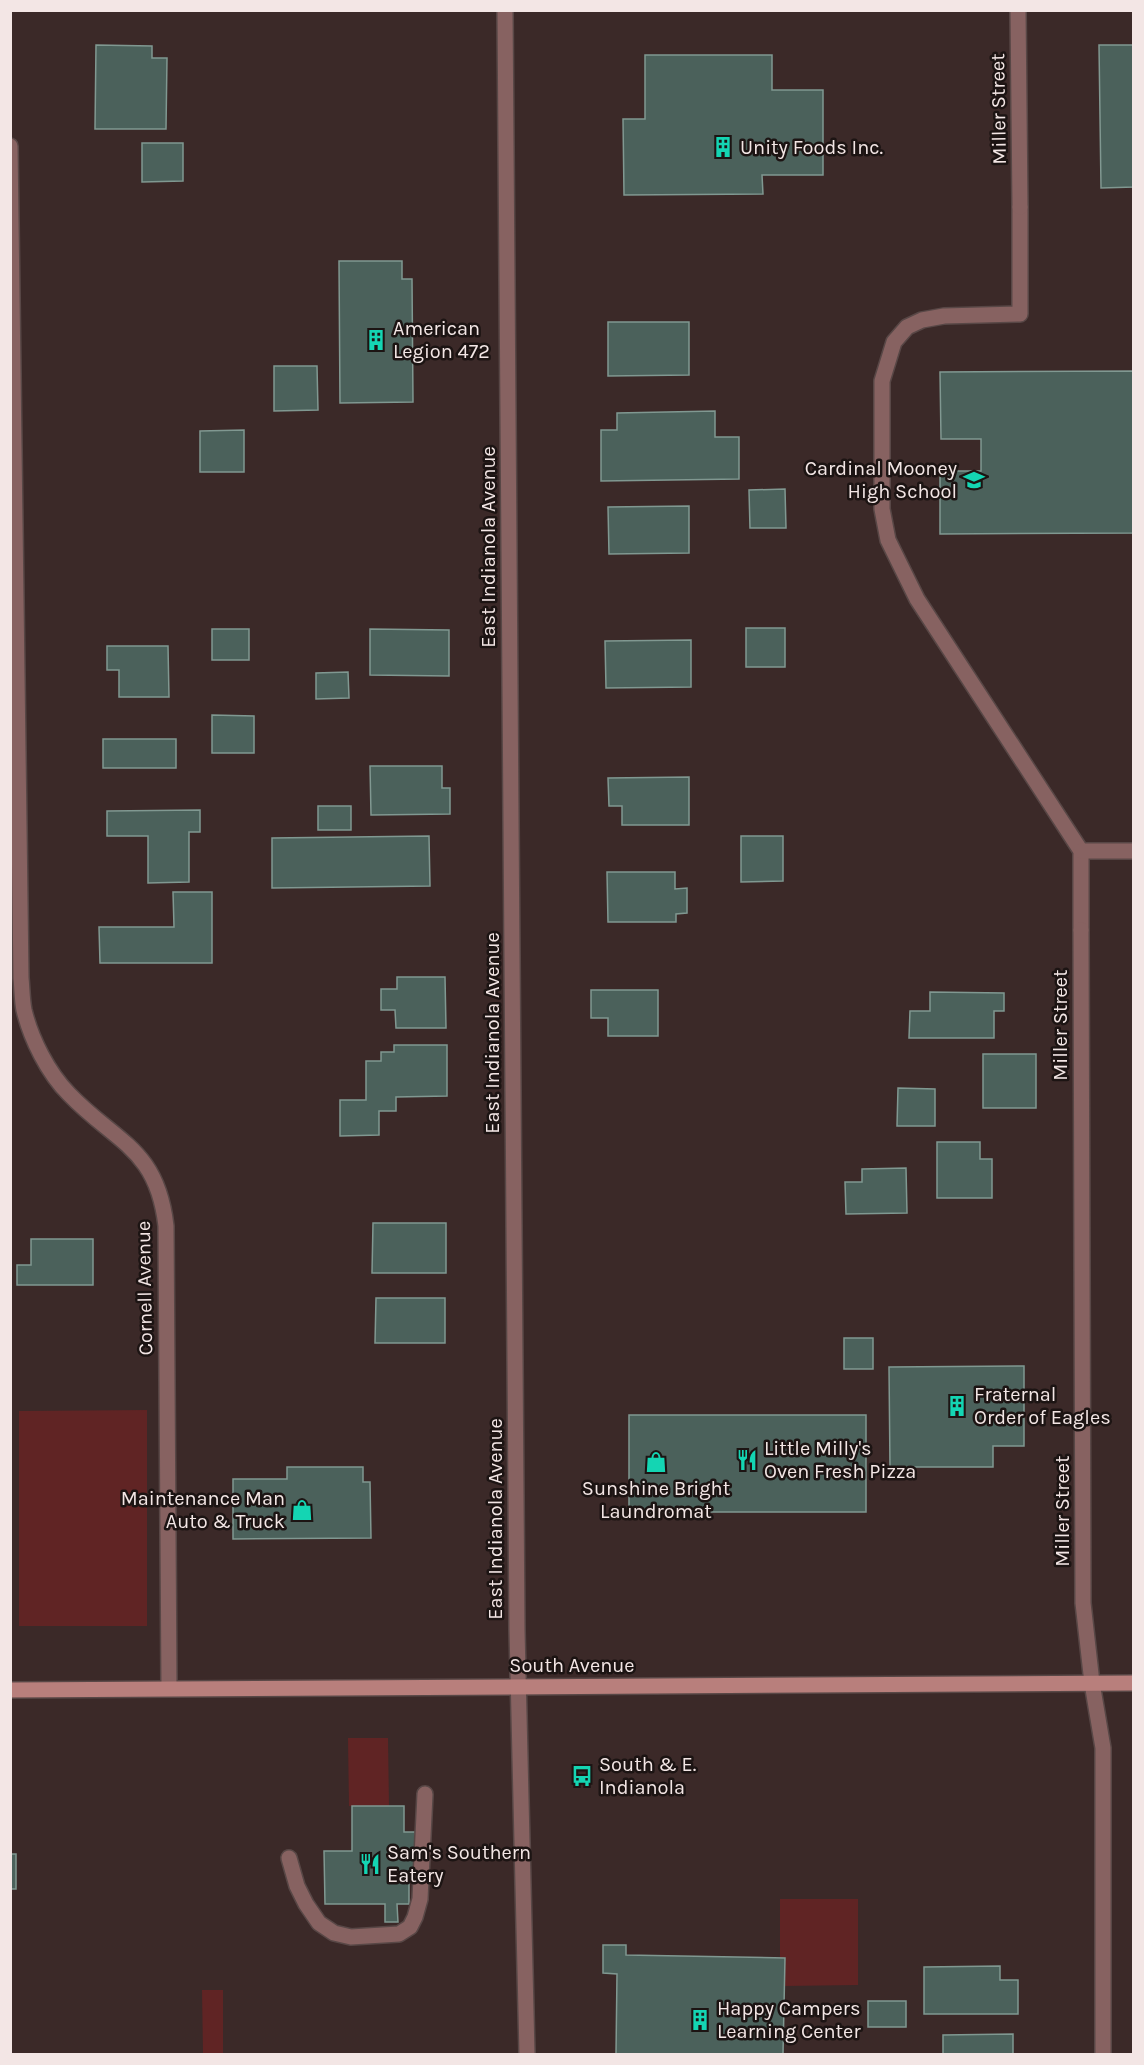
<svg xmlns="http://www.w3.org/2000/svg" width="1144" height="2065" font-family="Karla,sans-serif">
<style>
.green{fill:#602424}
.building{fill:#4b615b;stroke:#809891;stroke-width:1.5}
.lines{fill:none;stroke-linecap:round;stroke-linejoin:round}
.service-casing{stroke:#584746;stroke-width:18}
.minor-casing{stroke:#584746;stroke-width:18}
.tertiary-casing{stroke:#584746;stroke-width:18}
.secondary-casing{stroke:#584746;stroke-width:18}
.service{stroke:#876261;stroke-width:15}
.minor{stroke:#876261;stroke-width:15}
.tertiary{stroke:#876261;stroke-width:15}
.secondary{stroke:#b87f7c;stroke-width:15}
.labels{text-anchor:middle;stroke-width:5;stroke-linejoin:round;paint-order:stroke}
.street-label{font-size:20px;fill:#f3e6e5;stroke:#1c1413}
.poi-label{font-size:20px;fill:#f3e6e5;stroke:#1c1413;text-anchor:start}
</style>
<rect width="100%" height="100%" fill="#3b2928"/>
<g class="green">
<path d="M 147,1410 L 147,1626 L 19,1626 L 19,1411 Z"/>
<path d="M 348,1738 L 388,1738 L 389,1806 L 349,1806 Z"/>
<path d="M 780,1899 L 858,1899 L 858,1985 L 784,1986 L 780,1958 Z"/>
<path d="M 202,1990 L 223,1990 L 223,2054 L 203,2054 Z"/>
</g>
<g class="building">
<path d="M 96,45 L 152,46 L 152,58 L 167,58 L 166,129 L 95,129 Z"/>
<path d="M 1099,45 L 1134,45 L 1134,187 L 1101,188 Z"/>
<path d="M 645,55 L 772,55 L 772,90 L 823,90 L 823,175 L 762,175 L 763,194 L 624,195 L 623,119 L 645,119 Z"/>
<path d="M 142,143 L 183,143 L 183,181 L 142,182 Z"/>
<path d="M 339,261 L 402,261 L 402,279 L 412,279 L 413,402 L 340,403 Z"/>
<path d="M 608,322 L 689,322 L 689,375 L 608,376 Z"/>
<path d="M 274,366 L 317,366 L 318,410 L 274,411 Z"/>
<path d="M 1134,371 L 1134,533 L 940,534 L 940,471 L 981,471 L 981,439 L 941,439 L 940,372 Z"/>
<path d="M 715,411 L 715,437 L 739,437 L 739,479 L 601,481 L 601,430 L 617,430 L 617,413 Z"/>
<path d="M 244,430 L 244,472 L 200,472 L 200,431 Z"/>
<path d="M 785,489 L 786,528 L 750,528 L 749,490 Z"/>
<path d="M 689,506 L 689,553 L 609,554 L 608,507 Z"/>
<rect x="746" y="628" width="39" height="39"/>
<rect x="212" y="629" width="37" height="31"/>
<path d="M 370,629 L 449,630 L 449,676 L 370,675 Z"/>
<path d="M 691,640 L 691,687 L 606,688 L 605,641 Z"/>
<path d="M 107,646 L 168,646 L 169,697 L 119,697 L 119,670 L 107,670 Z"/>
<path d="M 348,672 L 349,698 L 316,699 L 316,673 Z"/>
<path d="M 212,715 L 254,716 L 254,753 L 212,753 Z"/>
<rect x="103" y="739" width="73" height="29"/>
<path d="M 370,766 L 442,766 L 442,788 L 450,788 L 450,814 L 371,815 Z"/>
<path d="M 689,777 L 689,825 L 622,825 L 622,806 L 609,806 L 608,778 Z"/>
<rect x="318" y="806" width="33" height="24"/>
<path d="M 200,810 L 200,832 L 189,832 L 189,882 L 148,883 L 148,836 L 107,836 L 107,811 Z"/>
<path d="M 429,836 L 430,886 L 272,888 L 272,838 Z"/>
<path d="M 741,836 L 783,836 L 783,881 L 741,882 Z"/>
<path d="M 607,872 L 675,872 L 675,889 L 687,888 L 687,913 L 676,914 L 676,922 L 608,922 Z"/>
<path d="M 173,892 L 212,892 L 212,963 L 100,963 L 99,927 L 174,927 Z"/>
<path d="M 397,977 L 445,977 L 446,1028 L 396,1028 L 395,1010 L 381,1010 L 381,989 L 397,989 Z"/>
<path d="M 591,990 L 658,990 L 658,1036 L 608,1036 L 608,1018 L 591,1018 Z"/>
<path d="M 930,992 L 1004,993 L 1004,1011 L 994,1011 L 994,1038 L 909,1038 L 910,1011 L 930,1011 Z"/>
<path d="M 394,1045 L 447,1045 L 447,1096 L 396,1097 L 396,1111 L 379,1111 L 379,1135 L 340,1136 L 340,1100 L 366,1100 L 366,1061 L 381,1061 L 381,1052 L 394,1052 Z"/>
<rect x="983" y="1054" width="53" height="54"/>
<path d="M 898,1088 L 935,1089 L 935,1126 L 897,1126 Z"/>
<path d="M 937,1142 L 980,1142 L 980,1159 L 992,1159 L 992,1198 L 937,1198 Z"/>
<path d="M 906,1168 L 907,1213 L 846,1214 L 845,1182 L 862,1182 L 862,1169 Z"/>
<path d="M 373,1223 L 446,1223 L 446,1273 L 372,1273 Z"/>
<path d="M 31,1239 L 93,1239 L 93,1285 L 17,1285 L 17,1265 L 31,1265 Z"/>
<path d="M 376,1298 L 445,1298 L 445,1343 L 375,1343 Z"/>
<rect x="844" y="1338" width="29" height="31"/>
<path d="M 1024,1366 L 1024,1446 L 993,1446 L 993,1467 L 890,1467 L 889,1367 Z"/>
<rect x="629" y="1415" width="237" height="97"/>
<path d="M 287,1467 L 363,1467 L 363,1482 L 370,1482 L 371,1538 L 233,1539 L 233,1479 L 287,1479 Z"/>
<path d="M 352,1806 L 404,1806 L 404,1832 L 415,1832 L 415,1876 L 409,1877 L 409,1904 L 397,1904 L 398,1922 L 385,1922 L 385,1904 L 325,1904 L 324,1851 L 352,1851 Z"/>
<rect x="10" y="1854" width="6" height="35"/>
<path d="M 603,1945 L 626,1945 L 626,1955 L 785,1958 L 783,2054 L 616,2054 L 617,1974 L 603,1973 Z"/>
<path d="M 1000,1966 L 1000,1980 L 1018,1980 L 1018,2014 L 924,2014 L 924,1967 Z"/>
<rect x="868" y="2001" width="38" height="26"/>
<path d="M 1013,2034 L 1013,2054 L 943,2054 L 943,2035 Z"/>
</g>
<g class="lines">
<defs>
<g id="service">
<path d="M 1020,207 L 1020,314 L 944,316 L 922,320 L 907,327 L 894,342 L 882,381 L 882,509 L 888,540 L 917,599 L 1081,851 L 1081,930"/>
<path d="M 1081,851 L 1134,851"/>
<path d="M 289,1858 L 297,1886 L 306,1904 L 319,1923 L 334,1933 L 351,1937 L 399,1934 L 410,1927 L 415,1917 L 420,1899 L 425,1794"/>
</g>
<g id="minor">
<path d="M 1018,10 L 1020,207"/>
<path d="M 10,146 L 21,978 C 22,988 22,1000 24,1010 C 31,1039 48,1073 69,1094 C 116,1143 157,1148 166,1226 L 169,1687"/>
<path d="M 1081,930 L 1083,1603 L 1092,1683 L 1103,1748 L 1103,2054"/>
</g>
<path id="tertiary" d="M 505,10 L 517,1630 L 527,2054"/>
<path id="secondary" d="M 10,1690 L 1134,1683"/>
</defs>
<use href="#service" class="service-casing"/>
<use href="#minor" class="minor-casing"/>
<use href="#tertiary" class="tertiary-casing"/>
<use href="#secondary" class="secondary-casing"/>
<use href="#service" class="service"/>
<use href="#minor" class="minor"/>
<use href="#tertiary" class="tertiary"/>
<use href="#secondary" class="secondary"/>
</g>
<defs>
<symbol id="building-bare" viewBox="-9 -9 18 18"><path d="M-4-6H4V6H1V3H-1V6H-4ZM-2.5-4.3h1.7v1.8h-1.7ZM.8-4.3h1.7v1.8H.8ZM-2.5-1h1.7V.8h-1.7ZM.8-1h1.7V.8H.8Z" fill="#14d5b3" stroke="#1c1413" stroke-width="2.5" paint-order="stroke"/></symbol>
<symbol id="school-bare" viewBox="-9 -9 18 18"><path d="M0-5L7-2L0 1L-7-2ZM-4 1L0 2.5L4 1V4Q0 6-4 4Z" fill="#14d5b3" stroke="#1c1413" stroke-width="2.5" paint-order="stroke"/></symbol>
<symbol id="restaurant-bare" viewBox="-9 -9 18 18"><path d="M-5-6h1v4h1v-4h1v4h1v-4h1v5L-1.5 .5V6h-2V.5L-5-1ZM5-6V6H3V1.5H1.5Q1.5-4 5-6Z" fill="#14d5b3" stroke="#1c1413" stroke-width="2.5" paint-order="stroke"/></symbol>
<symbol id="shop-bare" viewBox="-9 -9 18 18"><path d="M-5-2.5h2.3a2.7 3.5 0 0 1 5.4 0H5L5.5 6h-11ZM-1.5-2.5h3a1.5 2.3 0 0 0-3 0Z" fill="#14d5b3" stroke="#1c1413" stroke-width="2.5" paint-order="stroke"/></symbol>
<symbol id="bus-bare" viewBox="-9 -9 18 18"><path d="M-5-6H5V4H4V6H2V4H-2V6H-4V4H-5ZM-3.5-4V0h7V-4ZM-3.5 1.2v1.5H-2V1.2ZM2 1.2v1.5H3.5V1.2Z" fill="#14d5b3" stroke="#1c1413" stroke-width="2.5" paint-order="stroke"/></symbol>
</defs>
<g fill-rule="evenodd">
<use href="#building-bare" x="708" y="132" width="30" height="30"/>
<use href="#building-bare" x="361" y="325" width="30" height="30"/>
<use href="#school-bare" x="959" y="465" width="30" height="30"/>
<use href="#building-bare" x="942" y="1391" width="30" height="30"/>
<use href="#restaurant-bare" x="732" y="1445" width="30" height="30"/>
<use href="#shop-bare" x="641" y="1447" width="30" height="30"/>
<use href="#shop-bare" x="287" y="1495" width="30" height="30"/>
<use href="#bus-bare" x="567" y="1761" width="30" height="30"/>
<use href="#restaurant-bare" x="355" y="1849" width="30" height="30"/>
<use href="#building-bare" x="685" y="2005" width="30" height="30"/>
</g>
<g class="labels">
<g class="street-label">
<text transform="translate(998 109) rotate(-91)" y="7">Miller Street</text>
<text transform="translate(488 547) rotate(-90)" y="7">East Indianola Avenue</text>
<text transform="translate(1060 1025) rotate(-90)" y="7">Miller Street</text>
<text transform="translate(492 1033) rotate(-90)" y="7">East Indianola Avenue</text>
<text transform="translate(144 1288) rotate(-91)" y="7">Cornell Avenue</text>
<text transform="translate(1062 1511) rotate(-90)" y="7">Miller Street</text>
<text transform="translate(495 1519) rotate(-90)" y="7">East Indianola Avenue</text>
<text x="572" y="1672">South Avenue</text>
</g>
<g class="poi-label">
<text x="740" y="154">Unity Foods Inc.</text>
<text x="393" y="335">American<tspan x="393" dy="23">Legion 472</tspan></text>
<text x="957" y="475" text-anchor="end">Cardinal Mooney<tspan x="957" dy="23">High School</tspan></text>
<text x="974" y="1401">Fraternal<tspan x="974" dy="23">Order of Eagles</tspan></text>
<text x="764" y="1455">Little Milly's<tspan x="764" dy="23">Oven Fresh Pizza</tspan></text>
<text x="656" y="1495" text-anchor="middle">Sunshine Bright<tspan x="656" dy="23">Laundromat</tspan></text>
<text x="285" y="1505" text-anchor="end">Maintenance Man<tspan x="285" dy="23">Auto &amp; Truck</tspan></text>
<text x="599" y="1771">South &amp; E.<tspan x="599" dy="23">Indianola</tspan></text>
<text x="387" y="1859">Sam's Southern<tspan x="387" dy="23">Eatery</tspan></text>
<text x="717" y="2015">Happy Campers<tspan x="717" dy="23">Learning Center</tspan></text>
</g>
</g>
<rect width="1144" height="2065" fill="none" stroke="#f3e6e5" stroke-width="24"/>
</svg>
